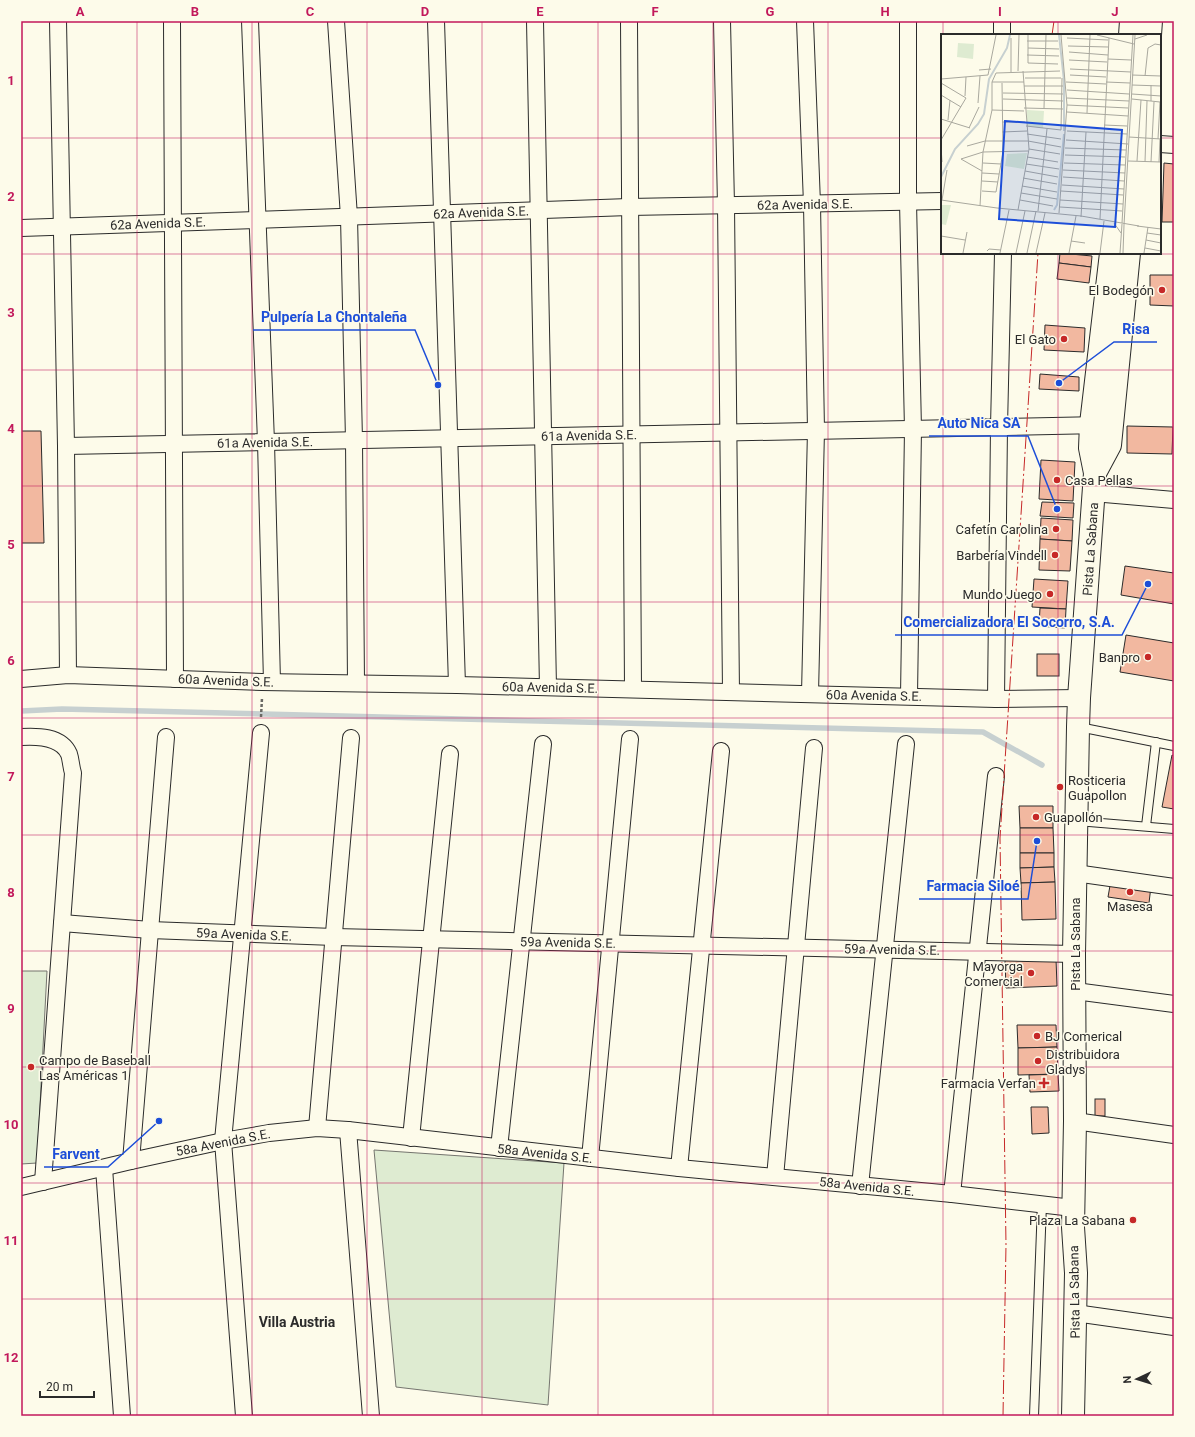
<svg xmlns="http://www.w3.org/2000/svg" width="1195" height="1437" font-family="Roboto,sans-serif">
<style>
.green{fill:#deebd1;stroke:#74746e}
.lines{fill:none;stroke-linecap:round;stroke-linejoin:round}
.stream{stroke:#c7d0d0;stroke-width:5.5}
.building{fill:#f2b8a0;stroke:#2b2b2b}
.lane-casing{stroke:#2b2b2b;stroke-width:10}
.street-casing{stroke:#2b2b2b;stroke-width:18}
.primary-casing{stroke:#2b2b2b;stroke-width:24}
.path{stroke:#6a6964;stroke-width:2.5;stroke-dasharray:3 2;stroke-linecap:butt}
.lane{stroke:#fdfbea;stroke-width:8}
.street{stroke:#fdfbea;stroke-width:16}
.primary{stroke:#fdfbea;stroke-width:22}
.power{stroke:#c62828;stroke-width:1;stroke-dasharray:14 3 2 3;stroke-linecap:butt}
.grid{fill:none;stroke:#c2185b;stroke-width:1;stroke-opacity:0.55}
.poi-dot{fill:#c62828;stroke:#fdfbea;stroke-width:1.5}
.labels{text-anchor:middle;stroke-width:3;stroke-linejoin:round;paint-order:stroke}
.street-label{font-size:13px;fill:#2b2b2b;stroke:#fdfbea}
.poi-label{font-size:13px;fill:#2b2b2b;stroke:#fdfbea;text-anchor:end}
.neighbourhood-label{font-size:14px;font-weight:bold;fill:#2b2b2b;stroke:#fdfbea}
.inset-river{fill:none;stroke:#c7d0d0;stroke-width:2}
.inset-road{fill:none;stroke:#a9a89e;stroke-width:1}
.view{fill:#1d4ed8;fill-opacity:0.15;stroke:#1d4ed8;stroke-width:2}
.inset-edge{fill:none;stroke:#2b2b2b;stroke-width:2}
.leader{fill:none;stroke:#1d4ed8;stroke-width:1.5}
.callout-dot{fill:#1d4ed8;stroke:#fdfbea;stroke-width:1.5}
.callout-label{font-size:14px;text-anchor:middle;font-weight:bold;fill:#1d4ed8;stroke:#fdfbea;stroke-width:3;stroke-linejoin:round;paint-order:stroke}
.neatline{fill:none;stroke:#c2185b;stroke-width:1.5}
.grid-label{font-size:13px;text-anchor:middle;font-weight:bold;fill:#c2185b}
</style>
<rect width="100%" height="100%" fill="#fdfbea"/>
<g class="green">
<path d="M 21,971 L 47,971 L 37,1163 L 21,1164 Z"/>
<path d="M 374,1150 L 564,1163 L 548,1405 L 396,1387 Z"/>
</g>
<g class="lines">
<path class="stream" d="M 21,711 L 62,709 L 983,732 L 1042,765"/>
</g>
<g class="building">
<path d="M 1164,163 L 1174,164 L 1174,222 L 1162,222 Z"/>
<path d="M 1060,253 L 1092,256 L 1091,267 L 1059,263 Z"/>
<path d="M 1059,263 L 1091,267 L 1089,283 L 1057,279 Z"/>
<path d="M 1150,275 L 1174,275 L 1174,306 L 1150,305 Z"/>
<path d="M 1045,325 L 1085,328 L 1084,352 L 1044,350 Z"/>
<path d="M 1040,374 L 1079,377 L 1079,391 L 1039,389 Z"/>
<path d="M 1127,426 L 1173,427 L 1172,454 L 1127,453 Z"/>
<path d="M 21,431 L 41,431 L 44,543 L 21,543 Z"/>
<path d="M 1041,460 L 1075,462 L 1073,501 L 1039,499 Z"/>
<path d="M 1042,502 L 1074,503 L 1073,518 L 1040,516 Z"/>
<path d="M 1041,518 L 1073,520 L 1072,541 L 1040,539 Z"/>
<path d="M 1040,539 L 1072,541 L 1070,571 L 1039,570 Z"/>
<path d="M 1125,566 L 1174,573 L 1174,604 L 1121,595 Z"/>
<path d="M 1034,579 L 1068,581 L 1066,609 L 1032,607 Z"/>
<path d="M 1040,608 L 1066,609 L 1065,628 L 1039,626 Z"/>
<path d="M 1126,635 L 1174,643 L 1174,681 L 1120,672 Z"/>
<rect x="1037" y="654" width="22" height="22"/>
<path d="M 1172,755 L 1174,756 L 1174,809 L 1162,807 Z"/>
<path d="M 1019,806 L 1053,806 L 1053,828 L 1020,828 Z"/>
<path d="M 1020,828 L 1053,828 L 1054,853 L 1020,853 Z"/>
<path d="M 1020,853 L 1054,853 L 1054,867 L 1020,868 Z"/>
<path d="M 1054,867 L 1055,882 L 1021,883 L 1020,868 Z"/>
<path d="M 1111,880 L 1151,886 L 1149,903 L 1108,897 Z"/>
<path d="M 1055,882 L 1056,919 L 1022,920 L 1021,883 Z"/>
<path d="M 1056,959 L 1057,986 L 1006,988 L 1005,960 Z"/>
<path d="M 1017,1025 L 1056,1025 L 1057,1047 L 1018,1048 Z"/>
<path d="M 1057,1047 L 1058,1074 L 1018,1075 L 1018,1048 Z"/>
<path d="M 1058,1074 L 1059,1091 L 1030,1092 L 1029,1075 Z"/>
<rect x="1095" y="1099" width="10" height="17"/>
<path d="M 1031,1107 L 1048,1107 L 1049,1133 L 1032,1134 Z"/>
</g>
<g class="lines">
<defs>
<g id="lane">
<path d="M 1079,727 L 1174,746"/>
<path d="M 1077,821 L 1174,829"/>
<path d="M 1146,826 L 1156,742"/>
<path d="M 1034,1416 L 1042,1204"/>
</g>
<g id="street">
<path d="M 58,21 L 66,446 L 68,675"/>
<path d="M 172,21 C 174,240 173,460 175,679"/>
<path d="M 250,21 L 266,442 L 272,682"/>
<path d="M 336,21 L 349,217 L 354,440 L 356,683"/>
<path d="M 436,21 L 457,685"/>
<path d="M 535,21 C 540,243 543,465 548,687"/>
<path d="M 629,21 L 633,689"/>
<path d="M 722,21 L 726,205 L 731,692"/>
<path d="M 805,21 L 812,204 L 816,430 L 810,694"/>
<path d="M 908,21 L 908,202 L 913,429 L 909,696"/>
<path d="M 1002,21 L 1002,35"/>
<path d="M 1160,144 L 1174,145"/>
<path d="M 21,228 L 629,207 L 942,201"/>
<path d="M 66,446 L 1101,425"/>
<path d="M 1093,493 L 1174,500"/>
<path d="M 21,679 L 68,675 L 262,682 L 457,685 L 996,699 L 1079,698"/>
<path d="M 996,699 L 999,427 L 1003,253"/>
<path d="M 21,737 C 37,736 61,736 69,754 C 71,760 71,767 73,773 L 43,1182"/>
<path d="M 1075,873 L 1174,887"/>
<path d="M 62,923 L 150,930 L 334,937 L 1074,954"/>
<path d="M 1075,991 L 1174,1004"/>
<path d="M 1075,1121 L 1174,1135"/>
<path d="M 317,1128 L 351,738"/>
<path d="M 348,1130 L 371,1416"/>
<path d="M 411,1138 L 450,754"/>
<path d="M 499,1148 L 543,744"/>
<path d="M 590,1158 L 630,739"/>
<path d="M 131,1161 L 166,737"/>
<path d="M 104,1168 L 122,1416"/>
<path d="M 679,1168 L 721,751"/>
<path d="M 775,1177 L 814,748"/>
<path d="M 860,1186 L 906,744"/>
<path d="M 21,1187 L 131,1161 L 223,1141 L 269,1133 L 317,1128 L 348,1130 L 679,1168 L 952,1194 L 1073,1208"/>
<path d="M 952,1194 L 996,776"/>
<path d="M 1075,1313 L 1174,1327"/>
<path d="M 244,1416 L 223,1141 L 261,733"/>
</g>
<g id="primary">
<path d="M 1130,35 L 1131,21"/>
<path d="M 1150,35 L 1151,21"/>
<path d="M 1095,473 L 1110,445 L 1129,253"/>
<path d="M 1073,1416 L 1076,1273 L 1073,1227 L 1075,1121 L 1074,954 L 1078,727 L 1079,698 L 1095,473 L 1090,448 L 1091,424 L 1111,253"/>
</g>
</defs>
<use href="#lane" class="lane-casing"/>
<use href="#street" class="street-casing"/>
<use href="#primary" class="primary-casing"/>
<path class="path" d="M 261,717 L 262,698"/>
<use href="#lane" class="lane"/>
<use href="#street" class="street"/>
<use href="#primary" class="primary"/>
<g class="power">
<path d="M 1052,35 L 1054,21"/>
<path d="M 1003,1416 L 1006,1245 L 1000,838 L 1038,253"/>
</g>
</g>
<path class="grid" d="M 137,21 L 137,1416M 252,21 L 252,1416M 367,21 L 367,1416M 482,21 L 482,1416M 598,21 L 598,1416M 713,21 L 713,1416M 828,21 L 828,1416M 943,21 L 943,35M 1058,21 L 1058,35M 21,138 L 942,138M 1160,138 L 1174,138M 943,253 L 943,1416M 1058,253 L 1058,1416M 21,254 L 1174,254M 21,370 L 1174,370M 21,486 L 1174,486M 21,602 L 1174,602M 21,718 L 1174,718M 21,835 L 1174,835M 21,951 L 1174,951M 21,1067 L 1174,1067M 21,1183 L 1174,1183M 21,1299 L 1174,1299"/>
<g class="poi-dot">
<circle cx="1162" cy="290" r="4"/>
<circle cx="1064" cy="339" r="4"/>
<circle cx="1057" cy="480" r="4"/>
<circle cx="1056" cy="529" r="4"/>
<circle cx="1055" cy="555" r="4"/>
<circle cx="1050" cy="594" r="4"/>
<circle cx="1148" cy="657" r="4"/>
<circle cx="1060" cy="787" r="4"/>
<circle cx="1036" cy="817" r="4"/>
<circle cx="1130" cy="892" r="4"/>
<circle cx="1031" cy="973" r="4"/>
<circle cx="1037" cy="1036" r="4"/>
<circle cx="1038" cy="1061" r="4"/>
<circle cx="31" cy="1067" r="4"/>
<path d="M1042 1077h4v4h4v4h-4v4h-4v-4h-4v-4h4z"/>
<circle cx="1133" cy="1220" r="4"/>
</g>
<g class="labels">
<g class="street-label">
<text transform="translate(805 204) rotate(-1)" y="5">62a Avenida S.E.</text>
<text transform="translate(481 212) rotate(-2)" y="5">62a Avenida S.E.</text>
<text transform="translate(158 223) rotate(-2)" y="5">62a Avenida S.E.</text>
<text transform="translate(589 435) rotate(-1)" y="5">61a Avenida S.E.</text>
<text transform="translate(265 442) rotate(-1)" y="5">61a Avenida S.E.</text>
<text transform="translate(1090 549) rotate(-86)" y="5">Pista La Sabana</text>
<text transform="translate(226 680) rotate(2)" y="5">60a Avenida S.E.</text>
<text transform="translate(550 687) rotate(1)" y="5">60a Avenida S.E.</text>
<text transform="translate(874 695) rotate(1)" y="5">60a Avenida S.E.</text>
<text transform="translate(244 934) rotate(2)" y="5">59a Avenida S.E.</text>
<text transform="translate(568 942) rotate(1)" y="5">59a Avenida S.E.</text>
<text transform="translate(1075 944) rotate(-90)" y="5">Pista La Sabana</text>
<text transform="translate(892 949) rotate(1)" y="5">59a Avenida S.E.</text>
<text transform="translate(223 1142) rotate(-11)" y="5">58a Avenida S.E.</text>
<text transform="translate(545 1153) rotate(6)" y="5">58a Avenida S.E.</text>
<text transform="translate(867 1186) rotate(6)" y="5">58a Avenida S.E.</text>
<text transform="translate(1074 1292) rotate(-91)" y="5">Pista La Sabana</text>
</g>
<g class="poi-label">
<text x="1154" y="295">El Bodegón</text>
<text x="1056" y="344">El Gato</text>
<text x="1065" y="485" text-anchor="start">Casa Pellas</text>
<text x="1048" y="534">Cafetín Carolina</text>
<text x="1047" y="560">Barbería Vindell</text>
<text x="1042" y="599">Mundo Juego</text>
<text x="1140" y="662">Banpro</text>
<text x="1068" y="785" text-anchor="start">Rosticeria<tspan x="1068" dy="15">Guapollon</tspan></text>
<text x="1044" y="822" text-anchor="start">Guapollón</text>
<text x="1130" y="911" text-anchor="middle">Masesa</text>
<text x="1023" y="971">Mayorga<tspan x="1023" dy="15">Comercial</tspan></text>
<text x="1045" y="1041" text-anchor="start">BJ Comerical</text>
<text x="1046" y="1059" text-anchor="start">Distribuidora<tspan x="1046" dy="15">Gladys</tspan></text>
<text x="39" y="1065" text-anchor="start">Campo de Baseball<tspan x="39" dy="15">Las Américas 1</tspan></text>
<text x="1036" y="1088">Farmacia Verfan</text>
<text x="1125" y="1225">Plaza La Sabana</text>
</g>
<g class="neighbourhood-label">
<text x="297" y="1327">Villa Austria</text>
</g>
</g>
<g transform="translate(941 34)">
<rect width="220" height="220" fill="#fdfbea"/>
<path d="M 17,9 L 33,10 L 32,25 L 16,23 ZM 86,76 L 103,77 L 102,94 L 86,92 ZM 86,119 L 83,135 L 64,132 L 66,120 ZM 0,171 L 10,171 L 5,191 L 0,190 Z" fill="#deebd1"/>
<path class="inset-river" d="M 118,1 L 123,47 L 123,97M 0,143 L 14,115 L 37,90 L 43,80 L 48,45 L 66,14 L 69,1M 113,176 L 116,171 L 123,100"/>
<path class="inset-road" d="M 87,1 L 87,29 L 117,30M 156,1 L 193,10M 126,4 L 167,6M 194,5 L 206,1M 86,7 L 117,7M 127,12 L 167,13M 87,14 L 118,15M 128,18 L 167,21M 86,21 L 118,22M 167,25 L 190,26M 128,26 L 166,28M 129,35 L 190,38M 38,36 L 50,35M 77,37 L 78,1M 70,38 L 70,4M 129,41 L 165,43M 191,41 L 220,42M 204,42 L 207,14 L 214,10 L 220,11M 84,44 L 120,44M 0,45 L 47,41 L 55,1M 51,48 L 83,48M 125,48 L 165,50M 165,48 L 189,49M 0,49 L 25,64 L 0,106M 191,51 L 220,52M 83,52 L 122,52M 126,56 L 188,60M 62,59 L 122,60M 191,60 L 220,62M 0,61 L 20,73M 24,62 L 25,43M 126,64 L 188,67M 62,65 L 122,67M 191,65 L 219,68M 210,67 L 210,51M 37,69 L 39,42M 126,71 L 187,74M 83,74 L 122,75M 103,74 L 105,1M 51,76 L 83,77M 126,78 L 187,82M 146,79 L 149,1M 0,85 L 29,94M 7,86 L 9,66M 61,88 L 84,88M 163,91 L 186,92M 85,92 L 120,96 L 121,44M 28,94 L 38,73M 126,97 L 186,100M 61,98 L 86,97M 86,100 L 120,105M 188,103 L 220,105M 217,105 L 219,68M 125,106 L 187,110M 26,112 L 44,107 L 87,107 L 120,113M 0,113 L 1,128M 124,114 L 185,116M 88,115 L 119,120M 124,121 L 184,123M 86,123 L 117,128M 20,125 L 42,118 L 87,117M 20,125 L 41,137M 187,127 L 220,128M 196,127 L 200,66M 204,128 L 206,67M 210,128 L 213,68M 218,128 L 219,105M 42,129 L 60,130M 123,129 L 184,131M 85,130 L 118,135M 122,136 L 184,139M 84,137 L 117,143M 41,139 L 58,140M 122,143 L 183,147M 82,144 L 116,150M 41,147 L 57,148M 121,151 L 183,155M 81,152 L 116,158M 41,157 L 55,158 L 62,118 L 61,49M 120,157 L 182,161M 80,159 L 116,165M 0,166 L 56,174 L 140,182 L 198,192M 1,166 L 6,136M 79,166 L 112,172M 119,166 L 182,170M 39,172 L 42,118 L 51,76 L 51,48 L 55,39 L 119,37M 119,173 L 181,177M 77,176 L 88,115 L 82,37M 97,177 L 106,95M 118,179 L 126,71 L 120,1M 140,183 L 145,98M 159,185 L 168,4M 173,189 L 180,199M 181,189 L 192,1M 183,191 L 194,1M 196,192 L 220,195M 206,199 L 220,201M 0,202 L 24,206M 205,206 L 220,209M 130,207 L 144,209M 204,214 L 220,217M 46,217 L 48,215 L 60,216M 22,219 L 26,198M 59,219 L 68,176M 75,219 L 84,177M 86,219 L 95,177M 95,219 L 104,179M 128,219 L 135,182M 159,219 L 163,187M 179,219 L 181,190M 182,219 L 183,191M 203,219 L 207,193"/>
<path class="view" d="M 64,87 L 181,96 L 174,193 L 58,185 Z"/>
<rect width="220" height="220" class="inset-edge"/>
</g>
<path class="leader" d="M438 385L415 330H253M1059 383L1114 342H1157M1057 509L1028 436H929M1148 584L1122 635H895M1037 841L1028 899H919M159 1121L108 1167H44"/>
<g class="callout-dot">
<circle cx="438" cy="385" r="4"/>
<circle cx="1059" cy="383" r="4"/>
<circle cx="1057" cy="509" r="4"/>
<circle cx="1148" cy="584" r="4"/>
<circle cx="1037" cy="841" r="4"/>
<circle cx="159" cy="1121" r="4"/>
</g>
<g class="callout-label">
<text x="334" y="322">Pulpería La Chontaleña</text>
<text x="1136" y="334">Risa</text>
<text x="979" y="428">Auto Nica SA</text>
<text x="1009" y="627">Comercializadora El Socorro, S.A.</text>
<text x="973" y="891">Farmacia Siloé</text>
<text x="76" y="1159">Farvent</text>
</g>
<rect width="1195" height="1437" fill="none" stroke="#fdfbea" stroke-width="44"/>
<g transform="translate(1137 1379) rotate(266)" stroke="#fdfbea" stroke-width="3" paint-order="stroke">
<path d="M0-3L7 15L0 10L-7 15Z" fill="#2b2b2b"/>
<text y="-6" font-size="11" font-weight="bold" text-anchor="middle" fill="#2b2b2b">N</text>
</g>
<path d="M40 1391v6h54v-6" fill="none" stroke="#2b2b2b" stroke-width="2"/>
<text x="46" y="1391" font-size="12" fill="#2b2b2b" stroke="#fdfbea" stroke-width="3" paint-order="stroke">20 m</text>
<rect x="22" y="22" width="1151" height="1393" class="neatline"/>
<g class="grid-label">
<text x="80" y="16">A</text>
<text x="195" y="16">B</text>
<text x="310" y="16">C</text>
<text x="425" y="16">D</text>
<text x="540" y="16">E</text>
<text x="655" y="16">F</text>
<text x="770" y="16">G</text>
<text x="885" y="16">H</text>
<text x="1000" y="16">I</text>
<text x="1115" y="16">J</text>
<text x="11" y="85">1</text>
<text x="11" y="201">2</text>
<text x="11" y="317">3</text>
<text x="11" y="433">4</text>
<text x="11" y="549">5</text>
<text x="11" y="665">6</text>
<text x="11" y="781">7</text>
<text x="11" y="897">8</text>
<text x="11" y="1013">9</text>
<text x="11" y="1129">10</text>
<text x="11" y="1245">11</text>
<text x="11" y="1362">12</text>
</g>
</svg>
